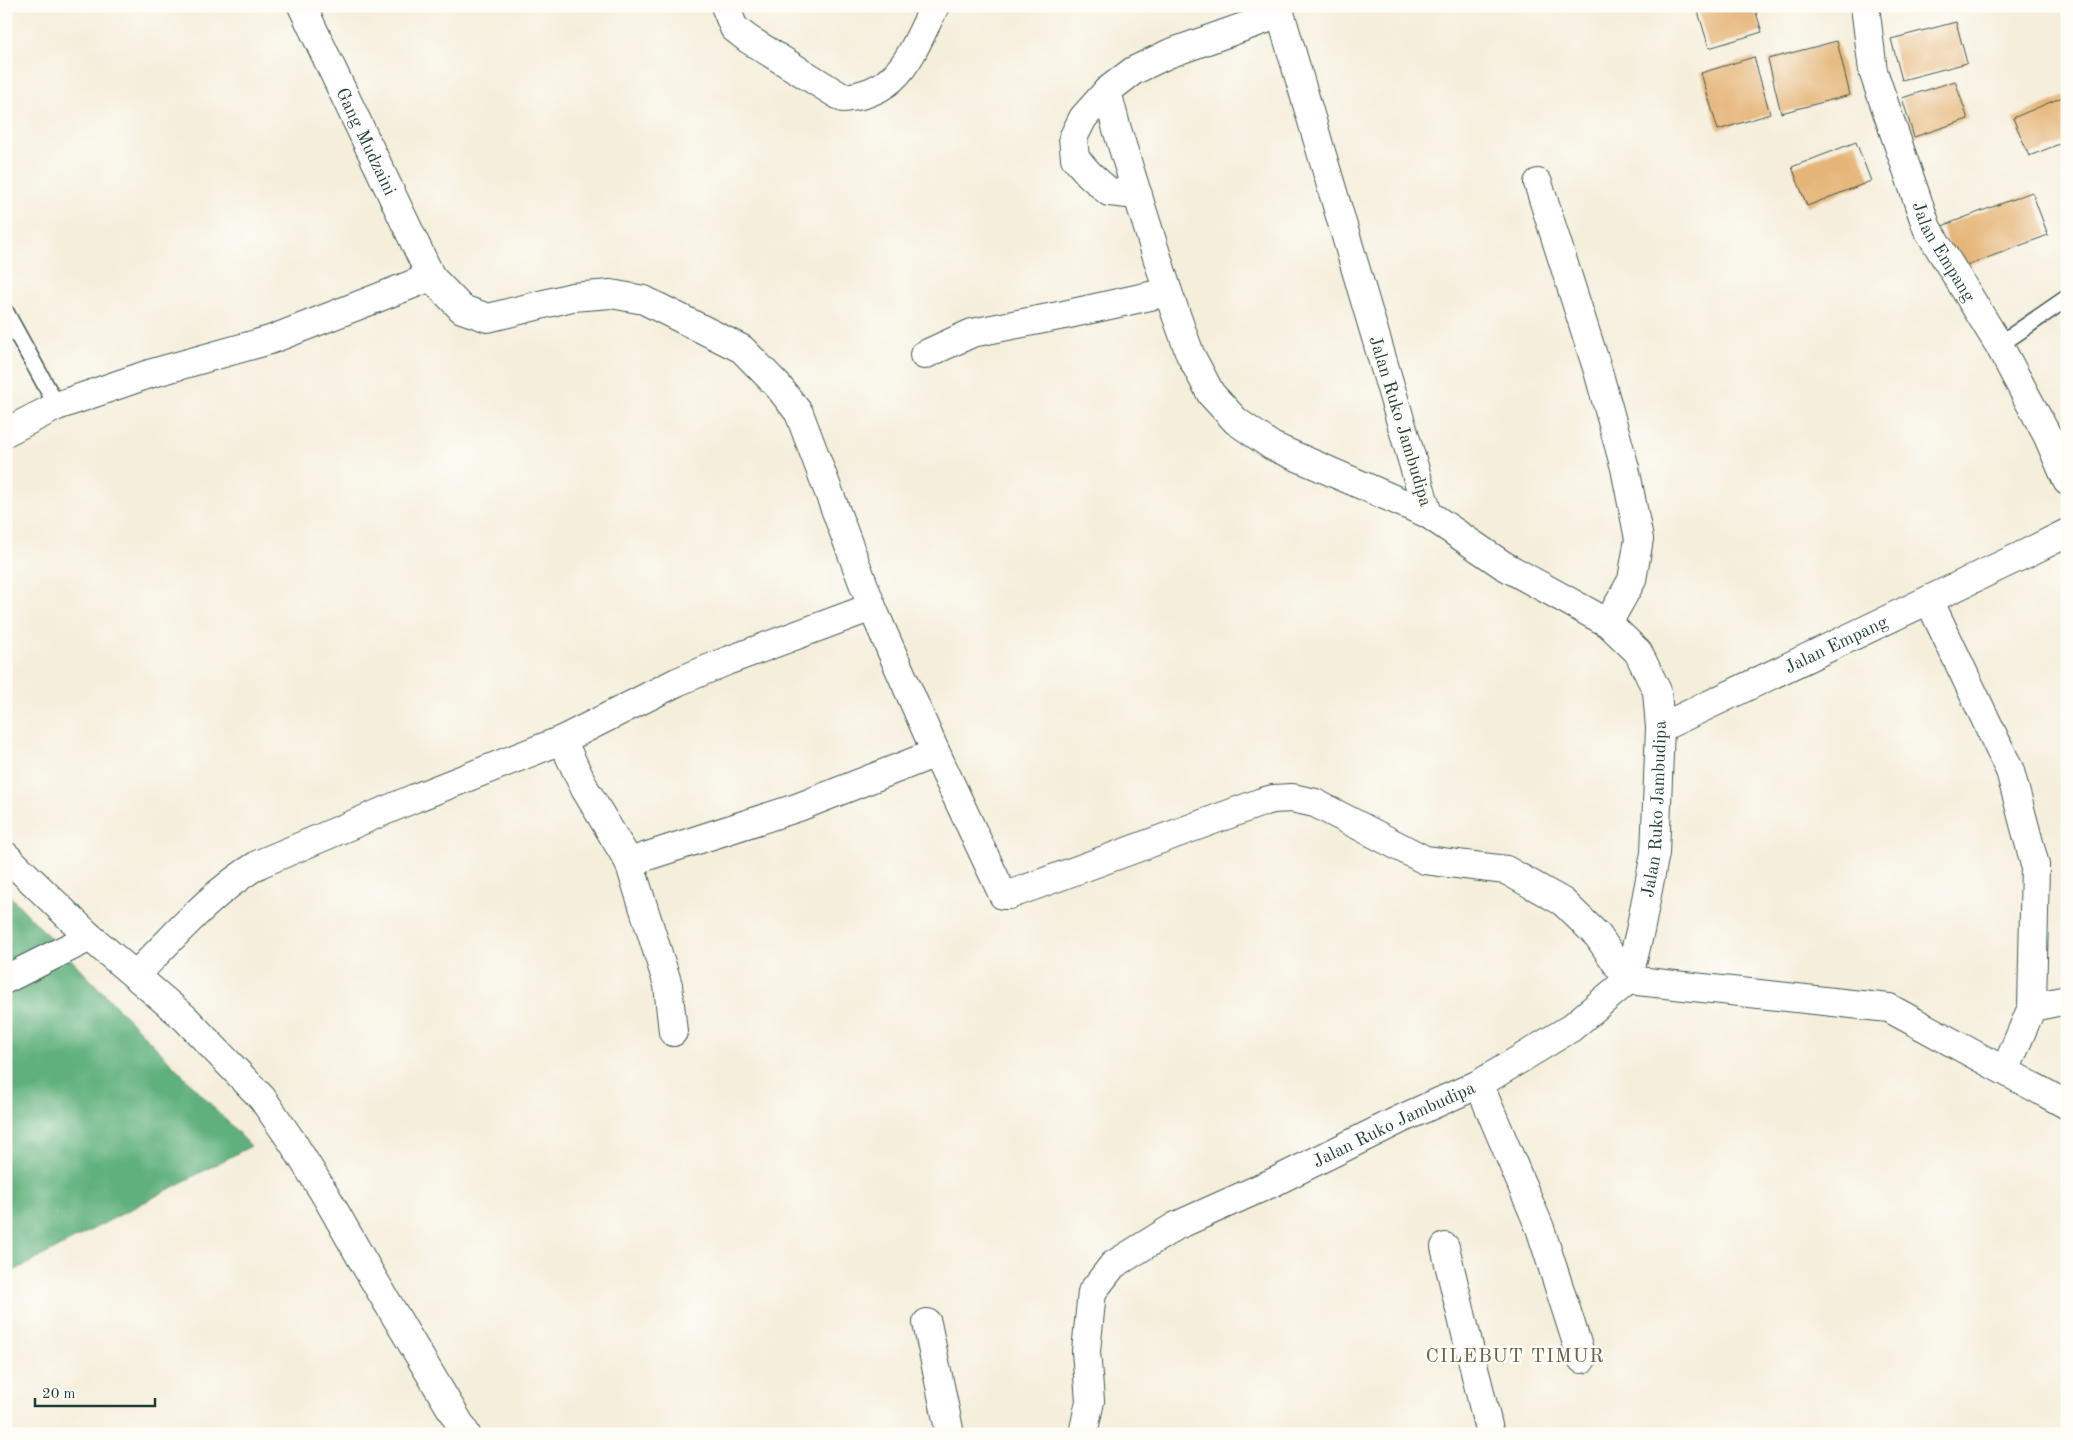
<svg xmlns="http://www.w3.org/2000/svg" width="2073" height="1440" font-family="'Old Standard TT',serif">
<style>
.forest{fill:#5eb07c;stroke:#3e7658}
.building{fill:#e5b578}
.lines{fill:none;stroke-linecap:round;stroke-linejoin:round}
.service-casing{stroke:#3f584d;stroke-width:19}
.minor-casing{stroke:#3f584d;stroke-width:30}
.service{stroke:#fff;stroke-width:16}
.minor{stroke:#fff;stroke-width:28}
.labels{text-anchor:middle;stroke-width:5;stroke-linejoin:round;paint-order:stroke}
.street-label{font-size:18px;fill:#1f3d34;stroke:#fdfcf7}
.quarter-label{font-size:20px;letter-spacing:1px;fill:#64674c;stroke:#fdfcf7}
</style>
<rect width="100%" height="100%" fill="#fdfcf7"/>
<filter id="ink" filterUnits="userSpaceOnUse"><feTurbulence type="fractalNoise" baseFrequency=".02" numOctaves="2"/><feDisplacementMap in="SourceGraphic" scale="10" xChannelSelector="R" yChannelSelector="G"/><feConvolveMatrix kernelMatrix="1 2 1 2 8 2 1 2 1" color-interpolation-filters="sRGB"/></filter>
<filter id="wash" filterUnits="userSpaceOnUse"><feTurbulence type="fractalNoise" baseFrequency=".0096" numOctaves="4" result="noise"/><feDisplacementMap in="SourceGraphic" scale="20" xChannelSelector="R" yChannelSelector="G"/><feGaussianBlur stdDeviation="1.12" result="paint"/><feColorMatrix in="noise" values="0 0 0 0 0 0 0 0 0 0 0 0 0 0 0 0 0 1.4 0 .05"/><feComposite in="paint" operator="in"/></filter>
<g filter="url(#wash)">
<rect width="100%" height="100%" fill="#f5eedb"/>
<path class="forest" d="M 6,892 L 251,1146 L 6,1275 Z"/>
<g id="blocks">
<g class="building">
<path d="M 1703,6 L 1754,6 L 1762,32 L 1709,48 L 1697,8 Z"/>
<path d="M 1956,22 L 1967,63 L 1902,80 L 1891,39 Z"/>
<path d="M 1837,41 L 1850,95 L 1781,113 L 1768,59 Z"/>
<path d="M 1754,57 L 1770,114 L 1718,130 L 1701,73 Z"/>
<path d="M 1955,81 L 1968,119 L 1914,137 L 1902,98 Z"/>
<path d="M 2067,95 L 2067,141 L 2029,156 L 2013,118 Z"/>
<path d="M 1856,142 L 1871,181 L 1807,206 L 1792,167 Z"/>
<path d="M 2032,192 L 2048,235 L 1958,269 L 1942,226 Z"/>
</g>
</g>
</g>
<g filter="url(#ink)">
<use href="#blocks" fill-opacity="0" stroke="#3f584d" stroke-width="1"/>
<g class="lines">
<defs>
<g id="service">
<path d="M 6,313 L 57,406"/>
<path d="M 1999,345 L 2067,298"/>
</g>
<g id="minor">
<path id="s1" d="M 302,6 L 431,277 L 462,309 L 488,318 L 572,297 L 611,294 L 644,300 L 742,349 L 778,386 L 799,413 L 872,607 L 936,753 L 1003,895 L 1009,895 L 1262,802 L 1273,799 L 1292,798 L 1315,803 L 1425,860 L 1506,870 L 1563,902 L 1598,936 L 1628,980 L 1889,1008 L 2067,1105"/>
<path d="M 725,6 L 734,28 L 748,39 L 843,98 C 902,93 911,52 935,6"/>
<path id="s2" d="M 1865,6 L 1873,71 L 1927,228 L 1999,345 L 2048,437 L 2067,481"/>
<path d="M 1280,14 L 1168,54 L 1133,71 L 1107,91 L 1116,126 L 1168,292 L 1190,354 L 1211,394 L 1236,421 L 1272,446 L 1428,514"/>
<path d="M 1107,91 L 1083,118 L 1073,138 L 1075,158 L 1089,174 L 1109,192 L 1138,195"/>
<path d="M 1538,183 L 1598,371 L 1625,468 L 1639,539 L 1632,580 L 1608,623"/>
<path d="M 924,355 L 972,333 L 1064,315 L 1168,292"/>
<path d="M 6,432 L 57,406 L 149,374 L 270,340 L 431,277"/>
<path d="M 1929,600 L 2010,771 L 2035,865 L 2032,1007"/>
<path id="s3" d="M 1660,728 L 2025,554 L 2067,533"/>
<path d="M 562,740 L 585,789 L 629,862 L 668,985 L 673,1032"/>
<path d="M 6,856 L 90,937 L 185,1018 L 262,1098 L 293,1143 L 326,1196 L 368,1270 L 466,1434"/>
<path d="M 629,862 L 799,807 L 936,753"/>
<path d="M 136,975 C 174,936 212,892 259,864 L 415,798 L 562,740 L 677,682 L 727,661 L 872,607"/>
<path d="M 6,979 L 90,937"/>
<path d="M 2005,1071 L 2032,1007 L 2067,1000"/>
<path d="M 1479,1084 L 1540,1228 L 1582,1359"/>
<path d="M 1445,1247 L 1490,1434"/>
<path d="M 927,1323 L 950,1434"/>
<path id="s4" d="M 1083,1434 L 1090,1401 L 1086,1351 L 1092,1292 L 1113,1265 L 1176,1226 L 1274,1182 L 1401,1119 L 1479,1084 L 1571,1028 L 1628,980 L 1640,931 L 1655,853 L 1660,728 L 1657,691 L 1638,652 L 1608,623 L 1503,565 L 1428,514 L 1278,6"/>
</g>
</defs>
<use href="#service" class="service-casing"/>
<use href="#minor" class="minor-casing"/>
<use href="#service" class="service"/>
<use href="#minor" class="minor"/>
</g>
</g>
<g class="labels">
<g class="street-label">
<text dy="6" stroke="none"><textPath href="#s1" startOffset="150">Gang Mudzaini</textPath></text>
<text dy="6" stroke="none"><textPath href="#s2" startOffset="260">Jalan Empang</textPath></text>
<text transform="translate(1401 421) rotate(73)" y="6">Jalan Ruko Jambudipa</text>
<text dy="6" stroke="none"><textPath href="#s3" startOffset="195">Jalan Empang</textPath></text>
<text dy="6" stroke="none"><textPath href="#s4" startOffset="942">Jalan Ruko Jambudipa</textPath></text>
<text dy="6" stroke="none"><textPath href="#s4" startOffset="492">Jalan Ruko Jambudipa</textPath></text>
</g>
<g class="quarter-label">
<text x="1515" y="1362">CILEBUT TIMUR</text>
</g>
</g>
<rect width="2073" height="1440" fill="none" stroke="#fdfcf7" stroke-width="25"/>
<path d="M35 1398v8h120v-8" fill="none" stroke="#1f3d34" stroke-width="2.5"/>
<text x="42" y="1398" font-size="15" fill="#1f3d34" stroke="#fdfcf7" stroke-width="4" paint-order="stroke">20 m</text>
</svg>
